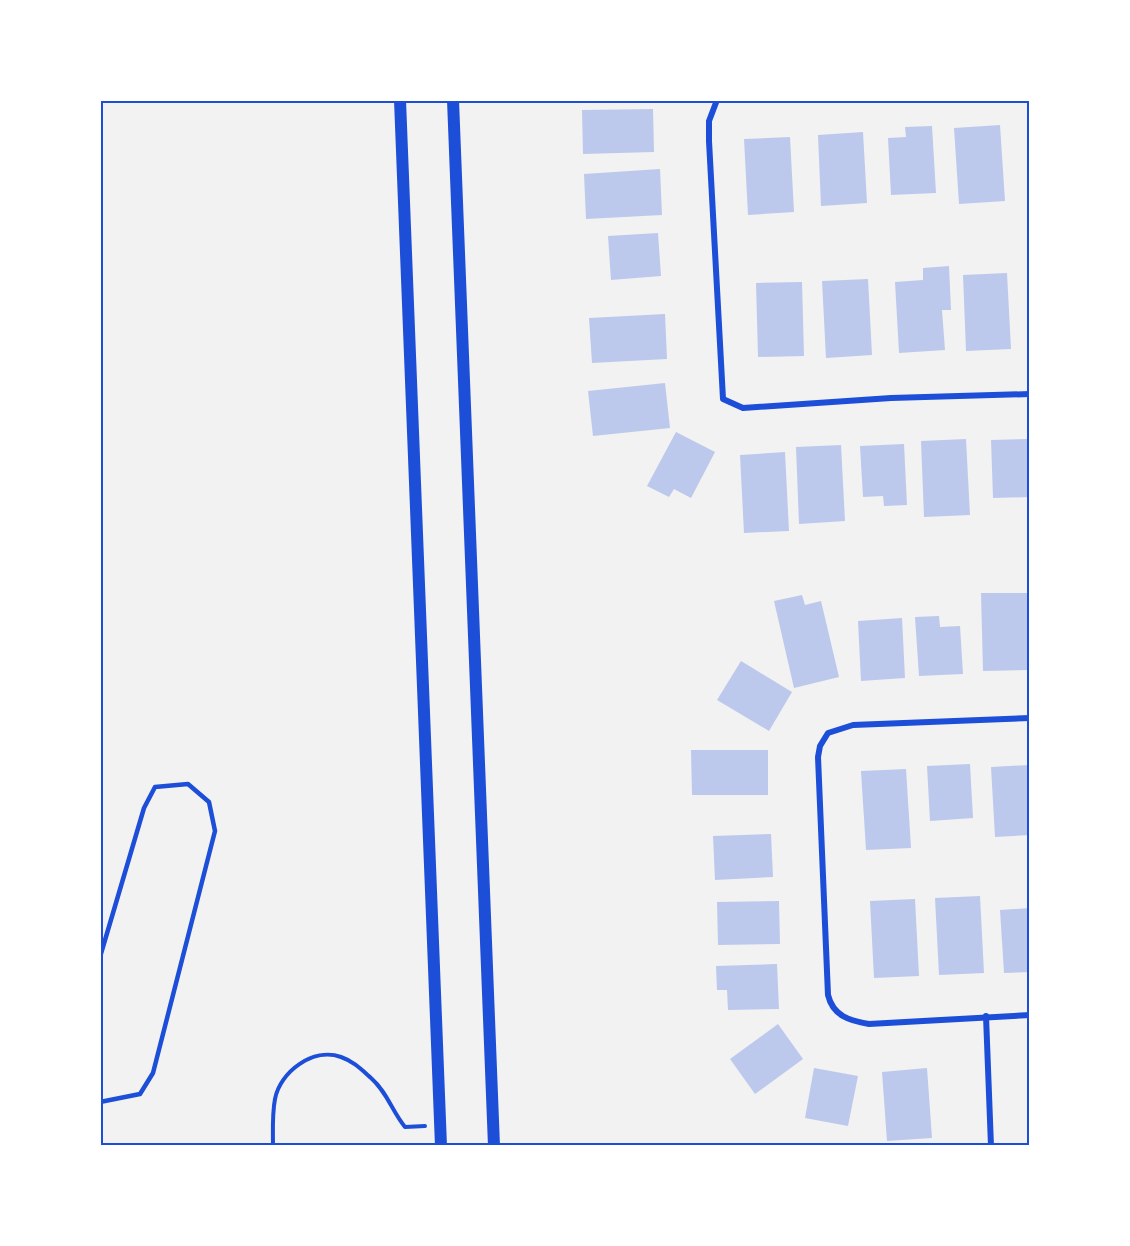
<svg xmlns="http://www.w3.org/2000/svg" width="1130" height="1246" font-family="Rubik,sans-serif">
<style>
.building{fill:#bdc9ec}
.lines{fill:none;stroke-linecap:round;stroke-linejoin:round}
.path{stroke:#1d4ed8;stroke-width:4}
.service{stroke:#1d4ed8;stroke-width:4.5}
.minor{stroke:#1d4ed8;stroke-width:6}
.secondary{stroke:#1d4ed8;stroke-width:12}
.neatline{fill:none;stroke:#1d4ed8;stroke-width:2}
</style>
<rect width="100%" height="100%" fill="#f2f2f2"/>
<g class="building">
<path d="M 653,109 L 654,152 L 583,154 L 582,110 Z"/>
<path d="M 1000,125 L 1005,201 L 959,204 L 954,128 Z"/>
<path d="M 932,126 L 936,193 L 891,195 L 888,138 L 906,137 L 905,127 Z"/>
<path d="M 863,132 L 867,203 L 821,206 L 818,135 Z"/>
<path d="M 790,137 L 794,212 L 748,215 L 744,139 Z"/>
<path d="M 660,169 L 662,215 L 586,219 L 584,174 Z"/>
<path d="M 658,233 L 661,276 L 611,280 L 608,236 Z"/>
<path d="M 949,266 L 951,310 L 942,310 L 945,350 L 899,353 L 895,282 L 923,280 L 923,268 Z"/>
<path d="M 1007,273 L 1011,349 L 966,351 L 963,275 Z"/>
<path d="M 868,279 L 872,355 L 826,358 L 822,281 Z"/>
<path d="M 802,282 L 804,356 L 758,357 L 756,283 Z"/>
<path d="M 665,314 L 667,359 L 592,363 L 589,318 Z"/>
<path d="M 665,383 L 670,428 L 593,436 L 588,391 Z"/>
<path d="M 676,432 L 715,452 L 691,498 L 674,489 L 669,497 L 647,486 Z"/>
<path d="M 966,439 L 970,515 L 924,517 L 921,441 Z"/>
<path d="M 1030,439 L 1030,497 L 993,498 L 991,440 Z"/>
<path d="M 904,444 L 907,505 L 884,506 L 883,496 L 863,497 L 860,446 Z"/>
<path d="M 841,445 L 845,521 L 799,524 L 796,447 Z"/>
<path d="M 785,452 L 789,531 L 744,533 L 740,455 Z"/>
<path d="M 981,593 L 1027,593 L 1028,670 L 983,671 Z"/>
<path d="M 802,595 L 805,605 L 821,601 L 839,677 L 794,688 L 774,601 Z"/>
<path d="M 939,616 L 940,627 L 960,626 L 963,674 L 919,676 L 915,617 Z"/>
<path d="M 902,618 L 905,678 L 861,681 L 858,621 Z"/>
<path d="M 741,661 L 792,692 L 769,731 L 717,700 Z"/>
<path d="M 691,750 L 768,750 L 768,795 L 692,795 Z"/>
<path d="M 970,764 L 973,818 L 930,821 L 927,766 Z"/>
<path d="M 1030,765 L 1030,835 L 995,837 L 991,767 Z"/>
<path d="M 906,769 L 911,848 L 866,850 L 861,771 Z"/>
<path d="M 771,834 L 773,877 L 715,880 L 713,836 Z"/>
<path d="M 980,896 L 984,973 L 939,975 L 935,898 Z"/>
<path d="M 915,899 L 919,976 L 874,978 L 870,901 Z"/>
<path d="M 779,901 L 780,944 L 718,945 L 717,902 Z"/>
<path d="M 1030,908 L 1030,972 L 1004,973 L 1000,910 Z"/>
<path d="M 777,964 L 779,1009 L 728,1010 L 727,990 L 717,990 L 716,966 Z"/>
<path d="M 778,1024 L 803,1059 L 755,1094 L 730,1059 Z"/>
<path d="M 814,1068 L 858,1076 L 848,1126 L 805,1118 Z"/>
<path d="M 927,1068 L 932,1138 L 887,1141 L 882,1072 Z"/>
</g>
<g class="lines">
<path class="path" d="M 273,1146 C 273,1131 272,1114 275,1099 C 280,1072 313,1047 341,1057 C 353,1061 362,1070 371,1078 C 387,1092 392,1111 405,1127 L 425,1126"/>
<path class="service" d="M 100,957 L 144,808 L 155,787 L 188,784 L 209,802 L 215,831 L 153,1073 L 140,1094 L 100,1102"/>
<g class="minor">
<path d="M 717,100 L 709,121 L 709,141 L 723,399 L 743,408 L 891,398 L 1030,394"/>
<path d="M 1030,718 L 853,725 L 828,733 L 820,746 L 818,757 L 828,995 C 833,1016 850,1021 869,1024 L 1030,1015"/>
<path d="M 986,1016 L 991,1146"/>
</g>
<g class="secondary">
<path d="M 400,100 L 441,1146"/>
<path d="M 453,100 L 494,1146"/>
</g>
</g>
<rect width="1130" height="1246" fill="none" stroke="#ffffff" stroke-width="204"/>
<rect x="102" y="102" width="926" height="1042" class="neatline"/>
</svg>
